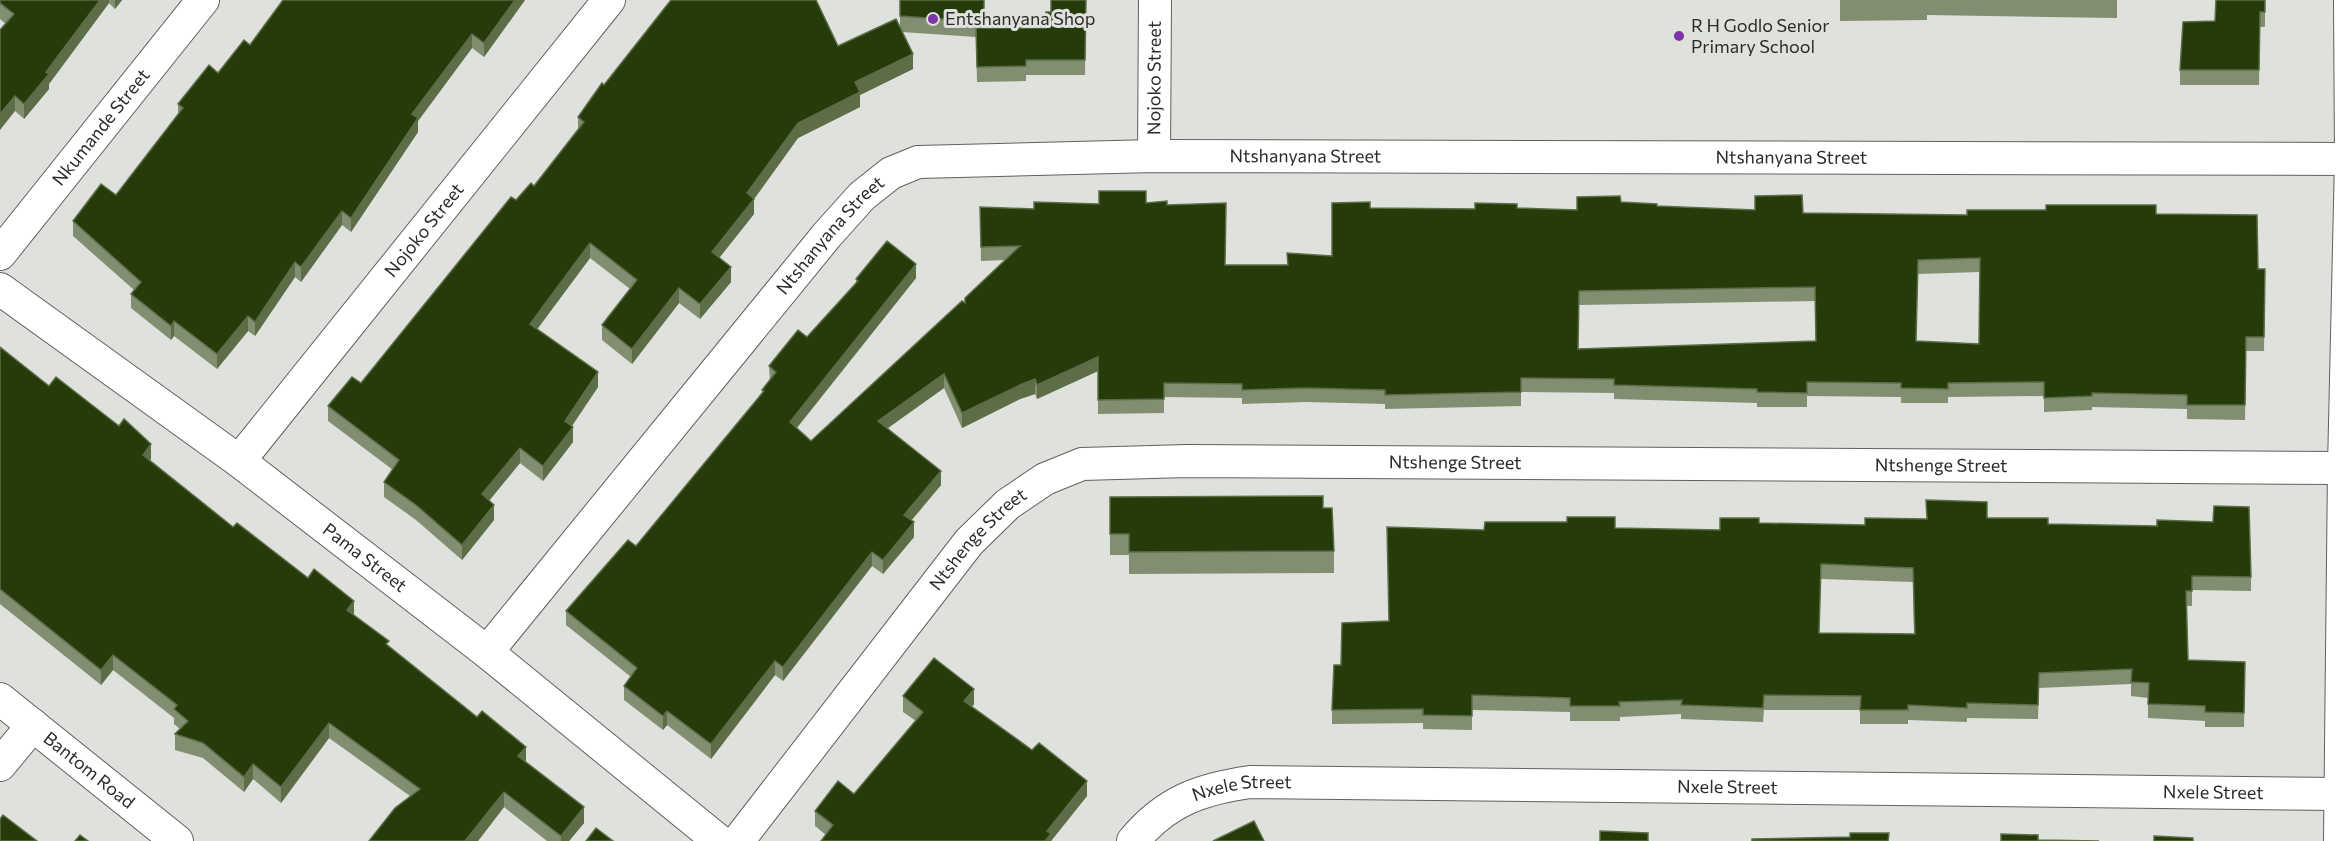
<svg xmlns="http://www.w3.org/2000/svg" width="2351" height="841" font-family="Commissioner,sans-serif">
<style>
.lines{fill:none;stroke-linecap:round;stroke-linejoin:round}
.street-casing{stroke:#5f625d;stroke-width:34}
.street{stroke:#fff;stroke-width:32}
.wall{fill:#828e72;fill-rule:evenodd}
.shaded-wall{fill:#5c6d48}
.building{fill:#253b09;stroke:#5c6d48;stroke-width:1.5;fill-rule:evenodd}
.poi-dot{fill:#7d34a6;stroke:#dee1dc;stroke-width:2}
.labels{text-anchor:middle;stroke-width:6;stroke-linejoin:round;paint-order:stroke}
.poi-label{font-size:18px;fill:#2b2c2a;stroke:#dee1dc;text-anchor:start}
.street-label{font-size:18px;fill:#2b2c2a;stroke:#dee1dc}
</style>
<rect width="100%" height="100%" fill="#dee1dc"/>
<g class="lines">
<defs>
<g id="street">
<path id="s1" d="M 1154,156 L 1155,0"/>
<path id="s2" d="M 0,254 L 203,0"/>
<path id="s3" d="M 0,289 L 239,461 L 487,652 L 719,841"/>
<path id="s4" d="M 239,461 L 609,0"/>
<path id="s5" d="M 487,652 L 827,235 L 862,196 L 891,173 L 918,162 L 1154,156 L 2351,159"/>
<path id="s6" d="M 0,699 L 177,841"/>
<path d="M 0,765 L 33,725"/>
<path id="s7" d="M 738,841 L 969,542 L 1008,504 L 1045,479 L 1082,464 L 1187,461 L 2344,468"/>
<path id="s8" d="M 1133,841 C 1166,801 1201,789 1250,782 L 2341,794"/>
<path d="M 2340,841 L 2344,468 L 2351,159 L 2350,0"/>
</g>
</defs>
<use href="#street" class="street-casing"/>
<use href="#street" class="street"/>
</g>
<g class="wall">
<path d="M 0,0 L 122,0 L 115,9 L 109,3 L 49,84 L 49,89 L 24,119 L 15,111 L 6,24 L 0,19 Z"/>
<path d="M 283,0 L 525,0 L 484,57 L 472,48 L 418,121 L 418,132 L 351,232 L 342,225 L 301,282 L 295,277 L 255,336 L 248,331 L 217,369 L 174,336 L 171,340 L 131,308 L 131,294 L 134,290 L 73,236 L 73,221 L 116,195 L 178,115 L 178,104 L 218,73 L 250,45 Z"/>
<path d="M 900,0 L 984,0 L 984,28 L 1046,28 L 1051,12 L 1086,0 L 1085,75 L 1026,75 L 1026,81 L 977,82 L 976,37 L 902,32 L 913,69 L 860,95 L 860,107 L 798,138 L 754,199 L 754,214 L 719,258 L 731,282 L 700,319 L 679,303 L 632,364 L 602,340 L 602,325 L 630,289 L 590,258 L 537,329 L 598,387 L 572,426 L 573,442 L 543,481 L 520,463 L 489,501 L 494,520 L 462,560 L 416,520 L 384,497 L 384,482 L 393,470 L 328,421 L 328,406 L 361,383 L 516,200 L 534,186 L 578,130 L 578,117 L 604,85 L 838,46 L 900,26 Z"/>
<path d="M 1840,0 L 2117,0 L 2117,18 L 1927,15 L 1927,20 L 1840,21 Z"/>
<path d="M 2265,0 L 2265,27 L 2260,27 L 2259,85 L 2180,85 L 2180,70 L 2215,21 Z"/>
<path d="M 1621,202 L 1657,206 L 1803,213 L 1967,215 L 2156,214 L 2258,269 L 2265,269 L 2264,351 L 2246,351 L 2245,420 L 2187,419 L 2187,409 L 2092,407 L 2092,410 L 2044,412 L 2044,396 L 1948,397 L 1948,403 L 1901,403 L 1901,397 L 1807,396 L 1807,407 L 1757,407 L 1757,403 L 1614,399 L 1614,393 L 1521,392 L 1521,406 L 1385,409 L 1385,404 L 1306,402 L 1242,404 L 1242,398 L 1164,397 L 1164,413 L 1098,414 L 1098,371 L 1037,399 L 1035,394 L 1020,399 L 962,428 L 944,388 L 888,428 L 941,485 L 911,521 L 914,537 L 883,574 L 872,566 L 783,681 L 775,675 L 711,759 L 667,725 L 663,730 L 624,700 L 624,686 L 631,677 L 566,625 L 566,611 L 636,546 L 762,393 L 762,390 L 770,380 L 769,366 L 807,337 L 856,283 L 856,279 L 916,278 L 797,428 L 811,441 L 965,303 L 1005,260 L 981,261 L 980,207 L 1034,209 L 1099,204 L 1146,203 L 1167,205 L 1225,265 L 1287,265 L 1332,256 L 1370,208 L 1475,209 L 1517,208 L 1577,210 ZM 1980,272 L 1979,344 L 1916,341 L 1918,274 ZM 1815,301 L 1816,341 L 1578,349 L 1579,305 Z"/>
<path d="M 0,347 L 49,386 L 151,459 L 150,460 L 233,527 L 354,615 L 389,646 L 526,762 L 584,823 L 569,841 L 547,841 L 504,807 L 478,841 L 369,841 L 410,796 L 329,738 L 281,803 L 253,779 L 244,792 L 203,758 L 175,750 L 175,734 L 180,729 L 174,724 L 174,718 L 113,670 L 101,685 L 0,604 Z"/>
<path d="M 1110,497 L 1323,508 L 1334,551 L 1334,573 L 1129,574 L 1129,555 L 1110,555 Z"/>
<path d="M 1987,518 L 2048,524 L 2251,577 L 2251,591 L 2192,590 L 2192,606 L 2187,606 L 2188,660 L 2245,662 L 2244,727 L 2205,727 L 2205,721 L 2148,718 L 2148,698 L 2131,696 L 2131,684 L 2039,688 L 2038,719 L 1967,718 L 1967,722 L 1908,720 L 1908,724 L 1860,724 L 1860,710 L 1764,710 L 1763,722 L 1681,719 L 1681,714 L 1620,717 L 1620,721 L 1570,721 L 1570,712 L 1472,710 L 1472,730 L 1423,729 L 1423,723 L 1332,724 L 1332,710 L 1341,665 L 1389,621 L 1484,530 L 1567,522 L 1615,528 L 1720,530 L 1759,523 L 1865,525 L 1927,519 ZM 1821,579 L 1913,582 L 1914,634 L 1819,633 Z"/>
<path d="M 903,696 L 974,704 L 972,707 L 1087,796 L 1051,841 L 826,835 L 815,826 L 815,811 L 854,794 L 916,721 L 903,712 Z"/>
</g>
<g class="shaded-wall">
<path d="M 100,0 L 109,0 L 109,3 L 49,84 L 49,89 L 24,119 L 24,104 L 46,72 Z"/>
<path d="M 115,0 L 122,0 L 115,9 Z"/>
<path d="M 515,0 L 525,0 L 484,57 L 484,43 Z"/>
<path d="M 472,34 L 472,48 L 418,121 L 418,132 L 351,232 L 351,218 L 412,114 Z"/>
<path d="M 913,54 L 913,69 L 860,95 L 860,107 L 798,138 L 754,199 L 754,214 L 712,267 L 712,252 L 747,193 L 798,123 L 855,82 Z"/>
<path d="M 15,96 L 15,111 L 0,130 L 0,114 Z"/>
<path d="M 342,211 L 342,225 L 301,282 L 301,267 Z"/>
<path d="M 590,243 L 590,258 L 530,339 L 530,324 Z"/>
<path d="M 295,262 L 295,277 L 255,336 L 255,322 Z"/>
<path d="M 916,264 L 916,278 L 790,436 L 790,422 Z"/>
<path d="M 731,267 L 731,282 L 700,319 L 700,304 Z"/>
<path d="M 679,288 L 679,303 L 632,364 L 632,349 Z"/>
<path d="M 248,316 L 248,331 L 217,369 L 217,354 Z"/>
<path d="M 174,321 L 174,336 L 171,340 L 171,326 Z"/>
<path d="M 1098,357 L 1098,371 L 1037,399 L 1037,385 Z"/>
<path d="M 598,372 L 598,387 L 565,436 L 565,421 Z"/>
<path d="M 944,374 L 944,388 L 878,435 L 878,421 Z"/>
<path d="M 1035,379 L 1035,394 L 1020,399 L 962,428 L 962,413 L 1020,385 Z"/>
<path d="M 573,427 L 573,442 L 543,481 L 543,466 Z"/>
<path d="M 151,444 L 151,459 L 143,470 L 143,455 Z"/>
<path d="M 520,448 L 520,463 L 482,509 L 482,494 Z"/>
<path d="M 941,471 L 941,485 L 904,529 L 904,515 Z"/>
<path d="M 494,505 L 494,520 L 462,560 L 462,545 Z"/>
<path d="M 914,522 L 914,537 L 883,574 L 883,560 Z"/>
<path d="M 872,552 L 872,566 L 783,681 L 783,667 Z"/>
<path d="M 354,601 L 354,616 L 347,610 Z"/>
<path d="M 113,655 L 113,670 L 101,685 L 101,670 Z"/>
<path d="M 775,661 L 775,675 L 711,759 L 711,744 Z"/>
<path d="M 974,689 L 974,704 L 964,716 L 964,701 Z"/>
<path d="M 667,711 L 667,725 L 663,730 L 663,716 Z"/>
<path d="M 329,723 L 329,738 L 281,803 L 281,787 Z"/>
<path d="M 526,747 L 526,763 L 518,756 Z"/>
<path d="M 253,764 L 253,779 L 244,792 L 244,777 Z"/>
<path d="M 1087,781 L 1087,796 L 1051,841 L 1045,841 L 1047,831 Z"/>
<path d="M 504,792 L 504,807 L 478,841 L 465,841 Z"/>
<path d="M 584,807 L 584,823 L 569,841 L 561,841 L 561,836 Z"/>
</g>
<g class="building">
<path d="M 0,0 L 100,0 L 46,72 L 49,74 L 24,104 L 15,96 L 0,114 L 0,30 L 14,14 L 0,3 Z"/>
<path d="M 283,0 L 515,0 L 484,43 L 472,34 L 412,114 L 418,118 L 351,218 L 342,211 L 301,267 L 295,262 L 255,322 L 248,316 L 217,354 L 174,321 L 171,326 L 131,294 L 141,282 L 73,221 L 101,184 L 116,195 L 183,108 L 178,104 L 209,65 L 218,73 L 244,40 L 250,45 Z"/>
<path d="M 671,0 L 816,0 L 838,46 L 896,19 L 913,54 L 855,82 L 860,92 L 798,123 L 747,193 L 754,199 L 712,252 L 731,267 L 700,304 L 679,288 L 632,349 L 602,325 L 637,280 L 590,243 L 530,324 L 598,372 L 565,421 L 573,427 L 543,466 L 520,448 L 482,494 L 494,505 L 462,545 L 416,505 L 384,482 L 399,460 L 328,406 L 352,377 L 361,383 L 511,197 L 516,200 L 531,183 L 534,186 L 584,122 L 578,117 L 602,83 L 604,85 Z"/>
<path d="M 900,0 L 984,0 L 984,22 L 900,16 Z"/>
<path d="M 1051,0 L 1086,0 L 1085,60 L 1026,60 L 1026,66 L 977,67 L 976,28 L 1046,28 L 1046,12 L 1051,12 Z"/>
<path d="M 2216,0 L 2265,0 L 2265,12 L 2260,12 L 2259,70 L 2180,70 L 2183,22 L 2215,21 Z"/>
<path d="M 1099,191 L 1146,191 L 1146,203 L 1167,201 L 1167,205 L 1226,203 L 1225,265 L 1288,265 L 1287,253 L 1332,256 L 1332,203 L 1370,202 L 1370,208 L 1475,209 L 1475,203 L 1517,204 L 1517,208 L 1577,210 L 1577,197 L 1620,196 L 1621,202 L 1657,204 L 1657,206 L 1755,210 L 1755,196 L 1802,195 L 1803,213 L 1967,215 L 1967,210 L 2046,210 L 2046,205 L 2156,205 L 2156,214 L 2257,215 L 2258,269 L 2265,269 L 2264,337 L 2246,337 L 2245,405 L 2187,405 L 2187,395 L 2092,393 L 2092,396 L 2044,398 L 2044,382 L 1948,383 L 1948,389 L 1901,388 L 1901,383 L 1807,382 L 1807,393 L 1757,392 L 1757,389 L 1614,385 L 1614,379 L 1521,378 L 1521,392 L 1385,395 L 1385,390 L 1306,388 L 1242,390 L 1242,384 L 1164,383 L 1164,399 L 1098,400 L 1098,357 L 1037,385 L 1035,379 L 1020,385 L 962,413 L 944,374 L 878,421 L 941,471 L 904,515 L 914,522 L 883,560 L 872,552 L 783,667 L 775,661 L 711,744 L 667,711 L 663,716 L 624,686 L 637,668 L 566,611 L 628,540 L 636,546 L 764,391 L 762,390 L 776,372 L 769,366 L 798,330 L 807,337 L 858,281 L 856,279 L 887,241 L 916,264 L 790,422 L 811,441 L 962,301 L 965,303 L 965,298 L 1020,246 L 981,247 L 980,207 L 1034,209 L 1034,202 L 1099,204 ZM 1980,258 L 1979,344 L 1916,341 L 1918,260 ZM 1815,287 L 1816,341 L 1578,349 L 1579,291 Z"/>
<path d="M 0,347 L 49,386 L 56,377 L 119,426 L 124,419 L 151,444 L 143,455 L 233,527 L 237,523 L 308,578 L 314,569 L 354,601 L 347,610 L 389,641 L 386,644 L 477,717 L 482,711 L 526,747 L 518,756 L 584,807 L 561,836 L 504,792 L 465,841 L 369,841 L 395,808 L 420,789 L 329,723 L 281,787 L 253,764 L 244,777 L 203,743 L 175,734 L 188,721 L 174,709 L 177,705 L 113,655 L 101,670 L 0,589 Z"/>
<path d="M 1323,496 L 1323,508 L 1332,508 L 1334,551 L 1129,552 L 1129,534 L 1110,534 L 1110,497 Z"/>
<path d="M 1926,500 L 1987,502 L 1987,518 L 2048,518 L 2048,524 L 2157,526 L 2157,520 L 2213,522 L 2214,506 L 2249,507 L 2251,577 L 2192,576 L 2192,591 L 2186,591 L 2188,660 L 2245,662 L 2244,713 L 2205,712 L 2205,706 L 2148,704 L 2149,683 L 2131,682 L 2132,669 L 2039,673 L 2038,705 L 1967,703 L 1967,708 L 1908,705 L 1908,710 L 1860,710 L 1861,696 L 1764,695 L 1763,708 L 1681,705 L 1682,700 L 1619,702 L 1620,706 L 1570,706 L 1570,698 L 1472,695 L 1472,716 L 1423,715 L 1423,709 L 1332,710 L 1334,665 L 1341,665 L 1342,623 L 1389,621 L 1387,527 L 1484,530 L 1485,522 L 1567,522 L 1567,517 L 1615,517 L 1615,528 L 1720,530 L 1720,518 L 1759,518 L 1759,523 L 1865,525 L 1865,518 L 1927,519 ZM 1821,564 L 1913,568 L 1915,634 L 1819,633 Z"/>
<path d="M 934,658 L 974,689 L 964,701 L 1032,750 L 1039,743 L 1087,781 L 1047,831 L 1051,834 L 1045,841 L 821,841 L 833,825 L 815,811 L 838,781 L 854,794 L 923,712 L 903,696 Z"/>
<path d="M 3,815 L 37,841 L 0,841 L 0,819 Z"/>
<path d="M 1254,821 L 1264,841 L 1213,841 Z"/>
<path d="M 596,828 L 613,841 L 586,841 Z"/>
<path d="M 1600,831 L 1648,833 L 1648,841 L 1600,841 Z"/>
<path d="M 1850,833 L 1889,833 L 1888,841 L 1752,841 L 1752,839 L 1850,837 Z"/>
<path d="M 2001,834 L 2038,835 L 2038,840 L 2099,841 L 2001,841 Z"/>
<path d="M 80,835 L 88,841 L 75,841 Z"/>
<path d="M 2154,836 L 2193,838 L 2193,841 L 2154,841 Z"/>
</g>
<g class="poi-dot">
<circle cx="933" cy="19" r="6"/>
<circle cx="1679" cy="36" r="6"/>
</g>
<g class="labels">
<g class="poi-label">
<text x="945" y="25">Entshanyana Shop</text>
<text x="1691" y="32">R H Godlo Senior<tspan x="1691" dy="21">Primary School</tspan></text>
</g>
<g class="street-label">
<text dy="6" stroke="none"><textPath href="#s1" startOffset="78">Nojoko Street</textPath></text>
<text dy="6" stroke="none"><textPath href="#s2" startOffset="162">Nkumande Street</textPath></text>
<text dy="6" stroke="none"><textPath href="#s5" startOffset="1044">Ntshanyana Street</textPath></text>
<text dy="6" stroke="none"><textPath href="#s5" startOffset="1530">Ntshanyana Street</textPath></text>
<text dy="6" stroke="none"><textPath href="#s4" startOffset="296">Nojoko Street</textPath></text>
<text dy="6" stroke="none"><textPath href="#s5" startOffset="540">Ntshanyana Street</textPath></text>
<text dy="6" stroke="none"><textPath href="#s7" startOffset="890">Ntshenge Street</textPath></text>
<text dy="6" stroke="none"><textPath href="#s7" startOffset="1376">Ntshenge Street</textPath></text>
<text dy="6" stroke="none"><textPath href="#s7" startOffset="386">Ntshenge Street</textPath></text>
<text dy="6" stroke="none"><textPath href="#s3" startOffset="453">Pama Street</textPath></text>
<text dy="6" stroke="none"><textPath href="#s6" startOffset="114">Bantom Road</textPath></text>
<text dy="6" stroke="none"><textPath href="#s8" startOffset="612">Nxele Street</textPath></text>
<text dy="6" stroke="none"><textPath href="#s8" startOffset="126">Nxele Street</textPath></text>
<text dy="6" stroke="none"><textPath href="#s8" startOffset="1098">Nxele Street</textPath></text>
</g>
</g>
</svg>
